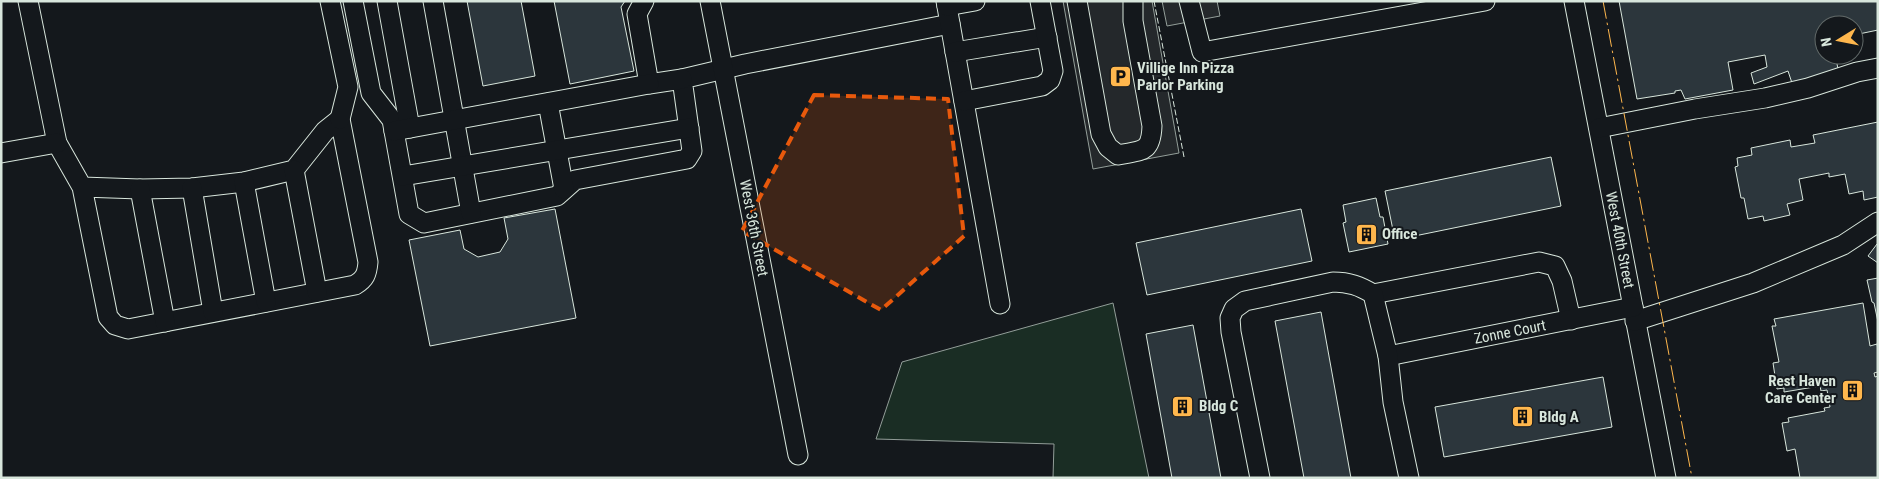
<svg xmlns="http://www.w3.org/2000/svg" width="1879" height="479" font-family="'Roboto Condensed',sans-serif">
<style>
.green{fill:#1a2d24;stroke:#939e99}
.parking{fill:#24282b;stroke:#939e99}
.building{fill:#2c363c;stroke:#d8e6dc}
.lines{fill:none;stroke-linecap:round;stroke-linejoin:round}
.minor-casing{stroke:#d8e6dc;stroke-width:21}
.minor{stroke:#14181c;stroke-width:19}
.fence{stroke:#d8e6dc;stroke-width:1;stroke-dasharray:6 2.5;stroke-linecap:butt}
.power{stroke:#ffb74d;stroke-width:1;stroke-dasharray:18 4 2.5 4;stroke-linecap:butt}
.marked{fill:#e8590c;fill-opacity:0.2;stroke:#e8590c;stroke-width:4;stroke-dasharray:10 6;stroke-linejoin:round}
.labels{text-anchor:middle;stroke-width:4;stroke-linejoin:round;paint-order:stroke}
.poi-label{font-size:15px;font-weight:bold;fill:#d8e6dc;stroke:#14181c;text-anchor:start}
.street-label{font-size:15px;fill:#d8e6dc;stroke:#14181c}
</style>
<rect width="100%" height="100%" fill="#14181c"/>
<path class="green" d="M 1113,303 L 1149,478 L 1053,478 L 1054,444 L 876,439 L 902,362 Z"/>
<g class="parking">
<path d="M 1063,1 L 1152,1 L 1179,153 L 1093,169 Z"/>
<path d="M 1162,1 L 1217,1 L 1220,16 L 1167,26 Z"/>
</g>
<g class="building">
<path d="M 467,1 L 521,1 L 535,76 L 483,86 Z"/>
<path d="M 554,1 L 625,1 L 621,7 L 634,71 L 570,84 Z"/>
<path d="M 1619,1 L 1878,1 L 1878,30 L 1854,35 L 1854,25 L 1824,25 L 1824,55 L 1835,55 L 1839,73 L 1792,83 L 1788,71 L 1754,84 L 1751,73 L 1767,67 L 1765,55 L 1728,62 L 1733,90 L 1685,99 L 1681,90 L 1675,91 L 1675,93 L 1637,99 Z"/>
<path d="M 1878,122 L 1878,197 L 1864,200 L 1863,191 L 1849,194 L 1845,174 L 1829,177 L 1829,173 L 1799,179 L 1803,200 L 1787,204 L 1790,215 L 1764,221 L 1763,216 L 1748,219 L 1744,198 L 1741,198 L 1735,167 L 1738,166 L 1737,158 L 1752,155 L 1751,148 L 1790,140 L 1791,147 L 1815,143 L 1813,135 Z"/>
<path d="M 1551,157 L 1561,206 L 1395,240 L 1385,191 Z"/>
<path d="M 1376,198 L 1380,217 L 1383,217 L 1388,244 L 1349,252 L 1343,223 L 1346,222 L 1343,205 Z"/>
<path d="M 555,209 L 576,318 L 430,346 L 409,240 L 460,230 L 464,249 L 478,257 L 500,252 L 508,239 L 504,218 Z"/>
<path d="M 1301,209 L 1312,261 L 1147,295 L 1136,243 Z"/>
<path d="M 1877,244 L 1878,245 L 1878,263 L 1868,256 Z"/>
<path d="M 1878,278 L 1878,322 L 1874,303 L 1872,302 L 1867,280 Z"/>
<path d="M 1863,303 L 1870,346 L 1877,344 L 1878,350 L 1878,372 L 1874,373 L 1875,377 L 1878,376 L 1878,478 L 1800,478 L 1795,449 L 1787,451 L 1782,423 L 1789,422 L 1788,418 L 1825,411 L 1824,408 L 1830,407 L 1827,390 L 1821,391 L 1820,386 L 1784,392 L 1784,388 L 1777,389 L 1773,363 L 1779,362 L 1772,326 L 1776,326 L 1774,319 Z"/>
<path d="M 1321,312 L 1351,478 L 1304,478 L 1275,321 Z"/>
<path d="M 1193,325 L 1221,478 L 1172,478 L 1146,334 Z"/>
<path d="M 1603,377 L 1612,427 L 1444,457 L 1435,407 Z"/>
</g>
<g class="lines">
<defs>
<g id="minor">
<path d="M 28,1 L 57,143 L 82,187 L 108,317 L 115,325 L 128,329 L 355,285 C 365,279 367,274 368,262 L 340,119 L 325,131 L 294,170 L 244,182 L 192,188 L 140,189 L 82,187"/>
<path d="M 330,1 L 348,87 L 340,119"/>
<path d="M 353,1 L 371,93 L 392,120 L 409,214 L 424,223 L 557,196 L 575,180 L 687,159 L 692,151 L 682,79 L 745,64 L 950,24"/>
<path d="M 387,1 L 410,128"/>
<path d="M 433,1 L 471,213"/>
<path d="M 644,1 L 637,14 L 649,84 L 682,79"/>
<path d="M 710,1 L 798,455"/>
<path d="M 946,1 L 1000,304"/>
<path d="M 1077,1 L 1101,134 L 1108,147 L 1118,155 C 1141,150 1151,154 1152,126 L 1133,21 L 1133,1"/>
<path d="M 1189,1 L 1202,52 L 1485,1"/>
<path d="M 1574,1 L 1666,478"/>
<path d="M 947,6 L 975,1"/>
<path d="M 955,52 L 1047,37"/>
<path d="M 964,101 L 1042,86 L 1050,80 L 1053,71 L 1040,1"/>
<path d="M 548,103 L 564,189"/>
<path d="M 1599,128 L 1695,109 L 1765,98 L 1808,88 L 1857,72 L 1878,68"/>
<path d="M 394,131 L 649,84"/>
<path d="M 1,153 L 57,143"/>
<path d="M 294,170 L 317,292"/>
<path d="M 403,176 L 689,128"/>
<path d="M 244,182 L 266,302"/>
<path d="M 192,188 L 213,312"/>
<path d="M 140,189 L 165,322"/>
<path d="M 1373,294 L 1539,262 L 1555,266 L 1562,281 L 1571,320"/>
<path d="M 1635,321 L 1753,283 L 1843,245 L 1878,222"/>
<path d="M 1388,356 L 1633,307"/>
<path d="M 1260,478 L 1231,332 L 1230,318 L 1234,309 L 1245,301 L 1333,282 C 1349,282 1360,286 1373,294 L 1388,356 L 1393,402 L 1409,478"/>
</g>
</defs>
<use href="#minor" class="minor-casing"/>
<use href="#minor" class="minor"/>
<path class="fence" d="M 1154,1 L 1184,157"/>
<path class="power" d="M 1603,1 L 1692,478"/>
</g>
<path class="marked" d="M 814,95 L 948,99 L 964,236 L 881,310 L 742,231 Z"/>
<defs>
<symbol id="parking-square" viewBox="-11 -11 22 22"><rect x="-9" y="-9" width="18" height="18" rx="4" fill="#ffb74d" stroke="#14181c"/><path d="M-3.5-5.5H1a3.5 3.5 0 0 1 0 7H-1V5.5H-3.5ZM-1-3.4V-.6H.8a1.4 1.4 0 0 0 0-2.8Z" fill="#111"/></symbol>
<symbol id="building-square" viewBox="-11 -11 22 22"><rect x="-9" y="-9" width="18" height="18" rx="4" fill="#ffb74d" stroke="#14181c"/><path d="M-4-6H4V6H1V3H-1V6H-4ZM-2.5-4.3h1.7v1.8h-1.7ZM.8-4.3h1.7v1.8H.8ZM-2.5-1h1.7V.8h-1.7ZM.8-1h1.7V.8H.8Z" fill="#111"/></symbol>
</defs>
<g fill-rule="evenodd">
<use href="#parking-square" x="1108" y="64" width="25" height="25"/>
<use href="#building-square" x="1354" y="222" width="25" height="25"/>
<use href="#building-square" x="1840" y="378" width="25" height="25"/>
<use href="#building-square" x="1170" y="394" width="25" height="25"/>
<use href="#building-square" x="1510" y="404" width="25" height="25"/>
</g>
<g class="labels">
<g class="poi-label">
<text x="1137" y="73">Villige Inn Pizza<tspan x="1137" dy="17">Parlor Parking</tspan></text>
<text x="1382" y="239">Office</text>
<text x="1836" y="386" text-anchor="end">Rest Haven<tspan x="1836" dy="17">Care Center</tspan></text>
<text x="1199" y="411">Bldg C</text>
<text x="1539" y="422">Bldg A</text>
</g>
<g class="street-label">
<text transform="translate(754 228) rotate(79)" y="5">West 36th Street</text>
<text transform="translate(1620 240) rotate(79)" y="5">West 40th Street</text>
<text transform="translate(1510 332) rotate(-11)" y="5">Zonne Court</text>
</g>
</g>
<rect width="1879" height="479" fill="none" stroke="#d8e6dc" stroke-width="5"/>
<g transform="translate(1839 40) rotate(260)"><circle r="24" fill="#14181c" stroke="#626a69"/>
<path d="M0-4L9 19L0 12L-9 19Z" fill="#ffb74d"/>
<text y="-8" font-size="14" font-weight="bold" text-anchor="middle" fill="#d8e6dc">N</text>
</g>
</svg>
